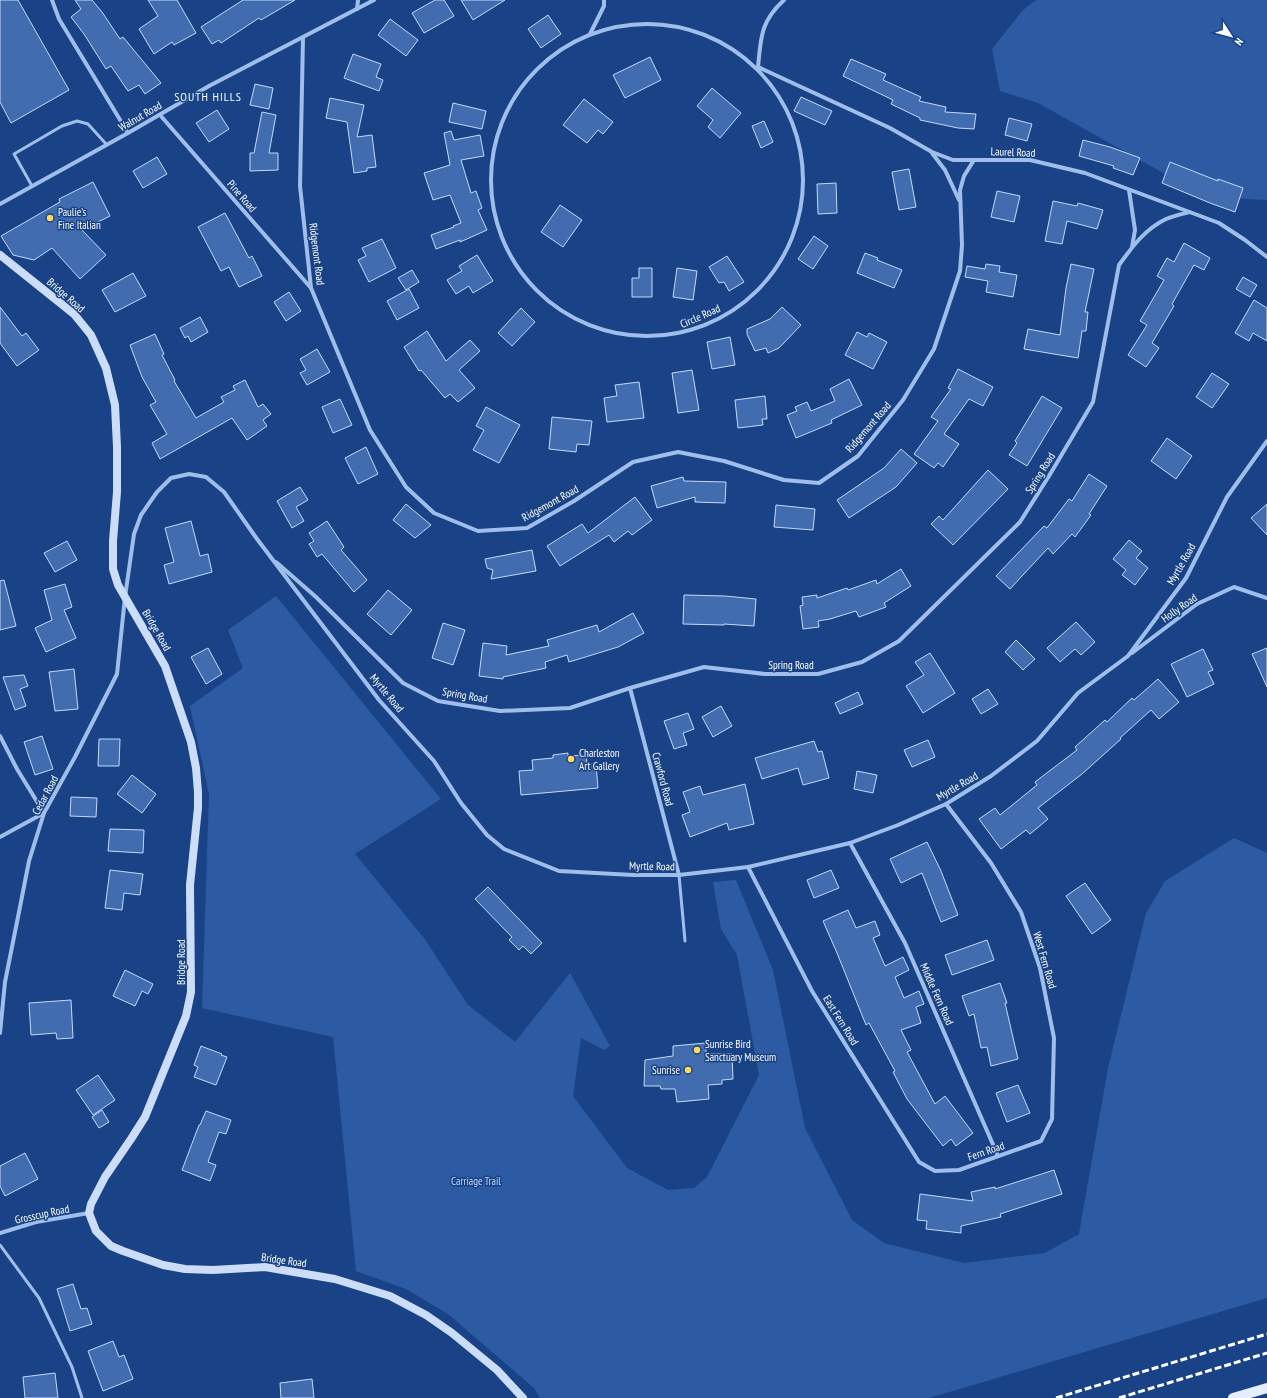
<svg xmlns="http://www.w3.org/2000/svg" width="1267" height="1398" font-family="'PT Sans Narrow',sans-serif">
<style>
.green{fill:#2c5ba4}
.building{fill:#416cb0;stroke:#c5daf9}
.lines{fill:none;stroke-linecap:round;stroke-linejoin:round}
.lane{stroke:#a0beec;stroke-width:3}
.street{stroke:#a0beec;stroke-width:4}
.secondary{stroke:#ccddf9;stroke-width:8}
.primary{stroke:#e5eeff;stroke-width:10}
.rail{stroke:#fff;stroke-width:3;stroke-dasharray:7 3;stroke-linecap:butt}
.poi-dot{fill:#ffd95b;stroke:#194386;stroke-width:1.5}
.labels{text-anchor:middle;stroke-width:3;stroke-linejoin:round;paint-order:stroke}
.street-label{font-size:11px;fill:#fff;stroke:#194386}
.poi-label{font-size:11px;fill:#fff;stroke:#194386;text-anchor:start}
.park-label{font-size:11px;fill:#c5daf9;stroke:#194386}
.neighbourhood-label{font-size:12px;letter-spacing:1px;fill:#fff;stroke:#194386}
</style>
<rect width="100%" height="100%" fill="#194386"/>
<g class="green">
<path d="M 1036,0 L 1267,0 L 1267,200 L 1206,197 L 1038,103 L 1000,91 L 992,49 L 1023,10 Z"/>
<path d="M 276,596 L 441,799 L 355,854 L 424,938 L 468,1005 L 515,1042 L 570,973 L 610,1046 L 604,1050 L 581,1038 L 573,1096 L 627,1168 L 668,1190 L 694,1188 L 707,1177 L 759,1075 L 737,955 L 721,929 L 713,882 L 736,880 L 773,970 L 805,1128 L 852,1220 L 884,1243 L 964,1263 L 1045,1253 L 1079,1234 L 1108,1068 L 1146,913 L 1165,881 L 1234,838 L 1267,853 L 1267,1298 L 929,1398 L 540,1398 L 534,1388 L 448,1314 L 406,1289 L 356,1271 L 333,1037 L 202,1008 L 209,794 L 190,706 L 243,668 L 228,630 Z"/>
</g>
<g class="building">
<path d="M 0,0 L 18,0 L 69,90 L 11,123 L 0,102 Z"/>
<path d="M 75,0 L 92,0 L 102,12 L 120,39 L 123,37 L 161,83 L 145,94 L 139,85 L 128,91 L 111,66 L 106,69 L 84,34 L 71,17 L 81,9 Z"/>
<path d="M 148,0 L 177,0 L 196,33 L 174,45 L 172,42 L 154,54 L 139,29 L 158,16 Z"/>
<path d="M 243,0 L 295,0 L 261,20 L 259,18 L 221,43 L 219,40 L 212,44 L 201,27 Z"/>
<path d="M 435,0 L 444,0 L 454,16 L 424,33 L 412,13 Z"/>
<path d="M 461,0 L 505,0 L 473,20 Z"/>
<path d="M 548,15 L 561,34 L 541,48 L 528,29 Z"/>
<path d="M 390,19 L 418,40 L 406,56 L 378,35 Z"/>
<path d="M 353,54 L 381,64 L 376,77 L 383,80 L 379,91 L 344,78 Z"/>
<path d="M 650,57 L 661,80 L 625,98 L 613,75 Z"/>
<path d="M 851,59 L 886,74 L 883,80 L 921,97 L 919,101 L 946,107 L 945,112 L 976,114 L 974,129 L 958,128 L 920,120 L 920,118 L 891,104 L 893,100 L 843,76 Z"/>
<path d="M 255,84 L 273,88 L 269,109 L 250,105 Z"/>
<path d="M 712,88 L 741,113 L 720,138 L 708,127 L 713,120 L 697,106 Z"/>
<path d="M 801,97 L 832,111 L 825,125 L 794,111 Z"/>
<path d="M 330,98 L 364,105 L 357,137 L 372,135 L 376,167 L 367,168 L 367,171 L 354,173 L 347,122 L 326,118 Z"/>
<path d="M 584,99 L 613,122 L 603,134 L 598,130 L 587,143 L 563,125 Z"/>
<path d="M 453,103 L 486,111 L 482,129 L 449,122 Z"/>
<path d="M 217,110 L 229,129 L 209,142 L 196,123 Z"/>
<path d="M 262,112 L 276,115 L 269,153 L 278,153 L 278,170 L 250,171 L 250,153 L 254,153 Z"/>
<path d="M 1009,118 L 1032,124 L 1027,141 L 1005,135 Z"/>
<path d="M 764,121 L 773,142 L 761,148 L 752,126 Z"/>
<path d="M 451,131 L 454,140 L 480,135 L 484,156 L 461,160 L 471,193 L 476,191 L 482,208 L 478,210 L 487,230 L 460,242 L 460,240 L 436,249 L 431,235 L 454,227 L 453,226 L 461,223 L 450,195 L 433,200 L 424,173 L 450,165 L 444,133 Z"/>
<path d="M 1083,140 L 1110,147 L 1140,158 L 1133,175 L 1113,168 L 1114,166 L 1079,156 Z"/>
<path d="M 157,157 L 167,174 L 143,188 L 133,171 Z"/>
<path d="M 1170,162 L 1218,181 L 1218,179 L 1243,188 L 1235,212 L 1210,203 L 1162,183 Z"/>
<path d="M 909,169 L 916,207 L 899,210 L 892,172 Z"/>
<path d="M 93,182 L 110,216 L 82,230 L 106,255 L 80,279 L 52,248 L 34,260 L 13,255 L 1,236 L 60,202 L 59,199 Z"/>
<path d="M 836,183 L 837,213 L 818,214 L 817,184 Z"/>
<path d="M 997,191 L 1020,196 L 1014,222 L 991,217 Z"/>
<path d="M 1053,201 L 1077,206 L 1078,203 L 1103,210 L 1097,229 L 1067,221 L 1062,244 L 1045,241 Z"/>
<path d="M 560,205 L 582,220 L 563,247 L 541,232 Z"/>
<path d="M 225,213 L 249,258 L 252,256 L 262,276 L 239,287 L 229,267 L 221,271 L 198,227 Z"/>
<path d="M 814,236 L 828,246 L 813,269 L 798,259 Z"/>
<path d="M 382,239 L 396,268 L 369,282 L 358,260 L 366,256 L 362,248 Z"/>
<path d="M 1184,243 L 1210,258 L 1204,270 L 1194,265 L 1172,304 L 1174,306 L 1152,343 L 1159,348 L 1146,367 L 1128,355 L 1147,325 L 1140,321 L 1164,280 L 1157,276 L 1167,258 L 1174,262 Z"/>
<path d="M 865,253 L 878,258 L 877,260 L 902,270 L 894,288 L 857,273 Z"/>
<path d="M 477,255 L 493,281 L 473,293 L 469,286 L 456,294 L 447,280 L 462,271 L 459,266 Z"/>
<path d="M 727,256 L 744,282 L 729,291 L 724,282 L 719,283 L 709,267 Z"/>
<path d="M 986,264 L 1000,266 L 999,272 L 1017,275 L 1013,297 L 986,292 L 988,281 L 965,277 L 967,266 L 985,269 Z"/>
<path d="M 1071,264 L 1094,269 L 1085,312 L 1088,312 L 1086,331 L 1082,331 L 1078,358 L 1024,349 L 1028,329 L 1060,335 L 1066,288 Z"/>
<path d="M 639,268 L 652,268 L 652,297 L 632,297 L 632,278 L 639,278 Z"/>
<path d="M 677,268 L 697,271 L 693,300 L 673,297 Z"/>
<path d="M 412,270 L 419,282 L 406,290 L 398,278 Z"/>
<path d="M 133,273 L 146,296 L 115,312 L 102,290 Z"/>
<path d="M 1243,277 L 1257,285 L 1250,297 L 1236,289 Z"/>
<path d="M 409,289 L 419,308 L 397,320 L 387,301 Z"/>
<path d="M 289,292 L 301,311 L 286,321 L 274,302 Z"/>
<path d="M 1254,300 L 1267,308 L 1267,341 L 1253,333 L 1249,341 L 1235,333 Z"/>
<path d="M 0,307 L 22,336 L 26,333 L 39,350 L 17,366 L 0,343 Z"/>
<path d="M 782,307 L 801,325 L 779,348 L 768,353 L 766,348 L 755,351 L 747,334 L 747,329 L 770,319 Z"/>
<path d="M 521,308 L 535,322 L 512,346 L 498,333 Z"/>
<path d="M 200,317 L 208,332 L 191,342 L 188,336 L 185,338 L 180,328 Z"/>
<path d="M 427,331 L 446,361 L 470,340 L 480,351 L 459,370 L 475,388 L 458,402 L 450,394 L 445,398 L 421,370 L 419,371 L 404,347 Z"/>
<path d="M 857,332 L 867,337 L 869,333 L 887,342 L 873,369 L 845,355 Z"/>
<path d="M 155,334 L 164,354 L 162,355 L 175,380 L 174,381 L 196,418 L 224,402 L 221,397 L 235,390 L 233,386 L 245,380 L 258,407 L 263,404 L 271,414 L 263,420 L 267,426 L 247,440 L 232,418 L 160,459 L 152,443 L 167,434 L 150,405 L 156,402 L 142,377 L 130,345 Z"/>
<path d="M 730,337 L 735,365 L 712,369 L 707,342 Z"/>
<path d="M 317,349 L 330,372 L 307,385 L 300,373 L 306,370 L 300,359 Z"/>
<path d="M 958,369 L 993,387 L 983,406 L 969,399 L 944,434 L 959,444 L 943,467 L 938,463 L 934,468 L 914,454 L 938,421 L 931,417 L 951,389 L 948,388 Z"/>
<path d="M 692,370 L 699,410 L 678,413 L 672,373 Z"/>
<path d="M 1212,373 L 1229,384 L 1212,408 L 1196,397 Z"/>
<path d="M 849,379 L 862,405 L 831,420 L 832,423 L 796,438 L 787,415 L 797,411 L 795,407 L 807,402 L 811,411 L 835,401 L 830,389 Z"/>
<path d="M 639,382 L 644,418 L 607,422 L 604,398 L 617,396 L 615,385 Z"/>
<path d="M 765,396 L 767,419 L 762,419 L 763,425 L 738,428 L 735,400 Z"/>
<path d="M 1042,396 L 1062,408 L 1027,466 L 1009,455 L 1017,443 L 1015,441 Z"/>
<path d="M 340,399 L 352,425 L 333,433 L 322,407 Z"/>
<path d="M 486,407 L 520,425 L 499,463 L 473,450 L 484,430 L 476,426 Z"/>
<path d="M 552,417 L 592,421 L 589,445 L 577,444 L 576,452 L 549,449 Z"/>
<path d="M 1167,438 L 1192,456 L 1176,479 L 1151,461 Z"/>
<path d="M 366,447 L 378,474 L 358,484 L 345,458 Z"/>
<path d="M 901,449 L 917,463 L 896,487 L 849,518 L 837,500 L 884,468 Z"/>
<path d="M 988,470 L 1008,489 L 953,545 L 931,524 L 939,516 L 943,520 Z"/>
<path d="M 1089,474 L 1107,486 L 1089,514 L 1091,515 L 1075,537 L 1072,534 L 1053,554 L 1048,548 L 1010,589 L 996,576 L 1044,526 L 1047,528 L 1069,499 L 1072,501 Z"/>
<path d="M 683,477 L 684,481 L 726,482 L 725,503 L 695,502 L 695,497 L 657,508 L 651,486 Z"/>
<path d="M 300,487 L 308,500 L 296,507 L 304,521 L 292,528 L 277,501 Z"/>
<path d="M 635,497 L 652,520 L 632,535 L 628,531 L 614,542 L 609,535 L 560,566 L 547,546 L 582,524 L 588,533 Z"/>
<path d="M 406,504 L 431,525 L 415,538 L 393,520 Z"/>
<path d="M 1267,504 L 1267,535 L 1251,518 Z"/>
<path d="M 776,505 L 815,509 L 813,530 L 774,527 Z"/>
<path d="M 191,521 L 200,556 L 208,554 L 212,572 L 169,584 L 164,565 L 174,562 L 165,528 Z"/>
<path d="M 327,521 L 344,547 L 341,550 L 367,580 L 354,592 L 322,554 L 317,557 L 309,544 L 314,541 L 309,533 Z"/>
<path d="M 1129,540 L 1142,551 L 1136,558 L 1148,568 L 1135,585 L 1122,575 L 1126,570 L 1113,559 Z"/>
<path d="M 67,541 L 77,560 L 55,572 L 44,553 Z"/>
<path d="M 532,550 L 536,571 L 491,579 L 493,570 L 487,568 L 485,559 Z"/>
<path d="M 901,569 L 911,586 L 884,603 L 886,607 L 859,617 L 856,611 L 830,619 L 818,621 L 819,627 L 803,629 L 800,606 L 803,605 L 802,597 L 817,595 L 817,598 L 847,588 L 848,590 L 876,580 L 877,584 Z"/>
<path d="M 4,580 L 16,626 L 0,630 L 0,581 Z"/>
<path d="M 65,584 L 72,607 L 64,610 L 76,638 L 46,652 L 35,628 L 52,620 L 44,590 Z"/>
<path d="M 388,590 L 412,610 L 391,635 L 367,614 Z"/>
<path d="M 684,595 L 725,596 L 756,599 L 754,626 L 724,624 L 724,625 L 683,624 Z"/>
<path d="M 633,613 L 644,633 L 618,647 L 569,662 L 567,655 L 545,662 L 546,668 L 503,677 L 503,679 L 479,676 L 483,643 L 507,646 L 506,655 L 549,646 L 547,640 L 597,625 L 599,632 Z"/>
<path d="M 1076,622 L 1095,642 L 1081,655 L 1075,649 L 1060,662 L 1047,648 Z"/>
<path d="M 443,623 L 465,630 L 453,665 L 432,658 Z"/>
<path d="M 1016,640 L 1035,659 L 1023,670 L 1005,652 Z"/>
<path d="M 208,648 L 222,674 L 206,684 L 191,657 Z"/>
<path d="M 1267,648 L 1267,687 L 1252,654 Z"/>
<path d="M 1203,649 L 1213,670 L 1208,672 L 1214,684 L 1187,697 L 1171,664 Z"/>
<path d="M 930,653 L 955,693 L 923,713 L 906,686 L 924,675 L 915,662 Z"/>
<path d="M 74,669 L 78,709 L 55,711 L 49,672 Z"/>
<path d="M 24,675 L 28,686 L 20,689 L 26,706 L 15,710 L 3,677 Z"/>
<path d="M 1158,679 L 1179,702 L 1159,719 L 1151,710 L 1120,738 L 1121,739 L 1082,774 L 1038,808 L 1048,819 L 1030,834 L 1026,830 L 1001,849 L 979,819 L 995,808 L 1000,815 L 1037,785 L 1035,782 L 1077,750 L 1075,747 L 1105,720 L 1107,722 L 1132,698 L 1134,700 Z"/>
<path d="M 988,689 L 998,704 L 981,714 L 972,699 Z"/>
<path d="M 858,692 L 863,704 L 840,714 L 835,703 Z"/>
<path d="M 721,706 L 732,726 L 713,737 L 702,717 Z"/>
<path d="M 688,713 L 694,729 L 683,733 L 687,745 L 674,749 L 664,721 Z"/>
<path d="M 42,736 L 53,769 L 35,775 L 24,742 Z"/>
<path d="M 99,739 L 120,739 L 119,766 L 98,766 Z"/>
<path d="M 928,740 L 935,757 L 912,767 L 904,750 Z"/>
<path d="M 814,741 L 818,752 L 822,751 L 829,778 L 803,785 L 798,768 L 762,779 L 755,758 Z"/>
<path d="M 568,753 L 568,756 L 586,755 L 587,764 L 596,764 L 598,788 L 521,795 L 519,771 L 533,770 L 532,760 L 553,758 L 553,755 Z"/>
<path d="M 857,771 L 877,775 L 873,793 L 854,789 Z"/>
<path d="M 132,775 L 156,794 L 142,813 L 117,794 Z"/>
<path d="M 745,784 L 754,824 L 729,830 L 727,823 L 690,837 L 682,815 L 690,812 L 683,792 L 700,786 L 703,795 Z"/>
<path d="M 71,797 L 97,798 L 96,817 L 70,816 Z"/>
<path d="M 110,829 L 144,830 L 143,853 L 108,851 Z"/>
<path d="M 927,842 L 941,871 L 958,915 L 941,922 L 922,873 L 901,883 L 890,859 Z"/>
<path d="M 110,870 L 143,874 L 140,895 L 124,893 L 122,910 L 105,908 Z"/>
<path d="M 831,870 L 839,888 L 814,898 L 807,880 Z"/>
<path d="M 1085,883 L 1111,920 L 1092,934 L 1066,896 Z"/>
<path d="M 488,887 L 542,943 L 531,954 L 523,946 L 519,950 L 509,940 L 512,937 L 475,899 Z"/>
<path d="M 848,910 L 856,928 L 875,921 L 880,935 L 873,938 L 885,966 L 903,957 L 909,970 L 895,977 L 904,998 L 919,991 L 924,1004 L 916,1007 L 921,1023 L 901,1030 L 911,1050 L 907,1052 L 935,1104 L 945,1096 L 973,1133 L 956,1146 L 951,1139 L 943,1146 L 907,1099 L 893,1072 L 895,1071 L 869,1023 L 866,1025 L 837,953 L 823,921 Z"/>
<path d="M 987,940 L 994,960 L 952,975 L 945,955 Z"/>
<path d="M 125,970 L 153,984 L 148,994 L 142,991 L 135,1006 L 113,996 Z"/>
<path d="M 1000,983 L 1007,1003 L 1005,1003 L 1018,1059 L 991,1066 L 987,1047 L 981,1048 L 974,1014 L 969,1016 L 962,996 Z"/>
<path d="M 71,1000 L 73,1038 L 57,1039 L 56,1033 L 31,1035 L 29,1003 Z"/>
<path d="M 706,1043 L 706,1054 L 732,1054 L 733,1079 L 722,1080 L 722,1084 L 708,1085 L 709,1099 L 677,1102 L 675,1089 L 661,1089 L 660,1086 L 644,1086 L 645,1060 L 673,1056 L 673,1046 Z"/>
<path d="M 201,1046 L 222,1054 L 221,1055 L 227,1057 L 216,1085 L 194,1077 L 198,1067 L 194,1065 Z"/>
<path d="M 98,1075 L 115,1100 L 93,1115 L 76,1090 Z"/>
<path d="M 1018,1085 L 1030,1113 L 1007,1122 L 996,1093 Z"/>
<path d="M 102,1110 L 109,1122 L 99,1128 L 92,1117 Z"/>
<path d="M 206,1111 L 231,1120 L 226,1134 L 219,1132 L 208,1162 L 216,1165 L 210,1181 L 182,1170 L 199,1125 L 200,1125 Z"/>
<path d="M 25,1153 L 38,1179 L 5,1196 L 0,1186 L 0,1166 Z"/>
<path d="M 1054,1170 L 1062,1194 L 1000,1214 L 1001,1217 L 961,1226 L 961,1233 L 926,1229 L 927,1221 L 917,1220 L 920,1194 L 973,1201 L 971,1192 L 995,1187 L 995,1189 Z"/>
<path d="M 73,1284 L 81,1309 L 87,1308 L 92,1324 L 70,1331 L 57,1289 Z"/>
<path d="M 113,1341 L 119,1357 L 124,1355 L 133,1379 L 103,1391 L 88,1351 Z"/>
<path d="M 55,1373 L 58,1398 L 25,1398 L 23,1377 Z"/>
<path d="M 312,1379 L 314,1398 L 281,1398 L 280,1383 Z"/>
</g>
<g class="lines">
<g class="lane">
<path d="M 32,186 L 14,154 L 62,126 L 77,121 L 88,124 L 107,145"/>
<path d="M 679,875 L 685,941"/>
<path d="M 0,1245 L 39,1298 L 72,1367 L 82,1398"/>
</g>
<g class="street">
<path d="M 52,0 L 59,19 L 128,133"/>
<path d="M 784,0 C 760,22 761,38 758,67 L 890,128 L 932,152 L 953,160 L 1030,160 L 1085,173 L 1219,223 L 1245,240 L 1267,257"/>
<path d="M 357,9 L 358,0"/>
<circle cx="647" cy="180" r="156"/>
<path d="M 590,34 L 604,6 L 604,0"/>
<path d="M 303,38 L 300,186 L 311,288 L 370,430 L 406,487 L 434,513 L 478,531 L 527,528 L 574,501 L 633,462 L 678,452 L 724,461 L 784,480 L 819,483 L 858,456 L 903,400 L 934,349 L 960,271 L 962,245 L 960,190 L 964,176 L 974,160"/>
<path d="M 160,115 L 311,288"/>
<path d="M 932,153 L 945,170 L 959,200"/>
<path d="M 1129,190 L 1135,230 L 1132,247"/>
<path d="M 0,204 L 128,133 L 209,86 L 374,0"/>
<path d="M 276,562 L 316,597 L 403,683 L 438,701 L 500,711 L 570,708 L 630,688 L 704,667 L 765,674 L 818,674 L 862,662 L 899,641 L 1020,522 L 1049,476 L 1093,402 L 1119,265 C 1132,247 1145,229 1166,219 C 1173,216 1182,214 1189,212"/>
<path d="M 1132,653 L 1197,604 L 1234,587 L 1267,598"/>
<path d="M 630,688 L 679,875"/>
<path d="M 0,736 L 17,769 L 44,813 L 0,837"/>
<path d="M 850,843 L 905,943 L 998,1156"/>
<path d="M 748,867 L 812,991 L 919,1162 L 935,1171 L 959,1170 L 1041,1141 L 1052,1119 L 1054,1038 L 1040,968 L 1021,912 L 991,863 L 946,804"/>
<path d="M 0,1033 L 5,982 L 19,912 L 29,861 L 44,813 L 75,757 L 117,674 L 125,597 L 134,534 L 141,515 L 157,492 L 171,478 L 189,474 L 206,477 L 224,492 L 257,539 L 379,700 L 434,761 L 461,803 L 487,835 L 504,849 L 559,871 L 633,875 L 679,875 L 748,867 L 850,843 L 898,825 L 946,804 L 991,776 L 1037,741 L 1078,693 L 1128,656 L 1186,578 L 1227,497 L 1267,441"/>
<path d="M 0,1233 L 36,1222 L 89,1213"/>
</g>
<path class="secondary" d="M 0,255 L 74,314 L 91,335 L 106,368 L 115,405 L 117,447 L 117,492 L 113,541 L 113,569 L 118,585 L 165,666 L 191,742 L 196,768 L 198,792 L 198,808 L 190,885 L 191,992 L 186,1016 L 145,1117 L 131,1139 L 105,1177 L 91,1204 L 89,1213 L 96,1231 L 111,1246 L 123,1251 L 163,1265 L 185,1269 L 213,1270 L 265,1267 L 335,1279 L 390,1296 L 426,1315 L 452,1333 L 497,1370 L 523,1398"/>
<path class="primary" d="M 1233,1398 L 1267,1388"/>
<g class="rail">
<path d="M 1056,1398 L 1267,1334"/>
<path d="M 1119,1398 L 1267,1353"/>
</g>
</g>
<g class="poi-dot">
<circle cx="50" cy="218" r="4"/>
<circle cx="571" cy="759" r="4"/>
<circle cx="697" cy="1050" r="4"/>
<circle cx="688" cy="1070" r="4"/>
</g>
<g class="labels">
<g class="street-label">
<text transform="translate(140 116) rotate(-30)" y="4">Walnut Road</text>
<text transform="translate(1013 152) rotate(2)" y="4">Laurel Road</text>
<text transform="translate(242 196) rotate(49)" y="4">Pine Road</text>
<text transform="translate(317 254) rotate(83)" y="4">Ridgemont Road</text>
<text transform="translate(66 295) rotate(41)" y="4">Bridge Road</text>
<text transform="translate(700 316) rotate(-24)" y="4">Circle Road</text>
<text transform="translate(868 427) rotate(-49)" y="4">Ridgemont Road</text>
<text transform="translate(1040 473) rotate(-58)" y="4">Spring Road</text>
<text transform="translate(550 503) rotate(-29)" y="4">Ridgemont Road</text>
<text transform="translate(1181 564) rotate(-60)" y="4">Myrtle Road</text>
<text transform="translate(1179 608) rotate(-35)" y="4">Holly Road</text>
<text transform="translate(157 630) rotate(60)" y="4">Bridge Road</text>
<text x="791" y="669">Spring Road</text>
<text transform="translate(387 693) rotate(50)" y="4">Myrtle Road</text>
<text transform="translate(465 695) rotate(10)" y="4">Spring Road</text>
<text transform="translate(663 779) rotate(75)" y="4">Crawford Road</text>
<text transform="translate(957 786) rotate(-30)" y="4">Myrtle Road</text>
<text transform="translate(45 795) rotate(-62)" y="4">Cedar Road</text>
<text transform="translate(652 866) rotate(1)" y="4">Myrtle Road</text>
<text transform="translate(1045 960) rotate(74)" y="4">West Fern Road</text>
<text transform="translate(181 962) rotate(-90)" y="4">Bridge Road</text>
<text transform="translate(937 994) rotate(66)" y="4">Middle Fern Road</text>
<text transform="translate(841 1020) rotate(58)" y="4">East Fern Road</text>
<text transform="translate(986 1151) rotate(-19)" y="4">Fern Road</text>
<text transform="translate(42 1214) rotate(-12)" y="4">Grosscup Road</text>
<text transform="translate(284 1260) rotate(8)" y="4">Bridge Road</text>
</g>
<g class="poi-label">
<text x="58" y="216">Paulie’s<tspan x="58" dy="13">Fine Italian</tspan></text>
<text x="579" y="757">Charleston<tspan x="579" dy="13">Art Gallery</tspan></text>
<text x="705" y="1048">Sunrise Bird<tspan x="705" dy="13">Sanctuary Museum</tspan></text>
<text x="680" y="1074" text-anchor="end">Sunrise</text>
</g>
<g class="park-label">
<text x="476" y="1185">Carriage Trail</text>
</g>
<g class="neighbourhood-label">
<text x="208" y="101">SOUTH HILLS</text>
</g>
</g>
<g transform="translate(1231 36) rotate(126)" stroke="#194386" stroke-width="3" paint-order="stroke">
<path d="M0-3L7 15L0 10L-7 15Z" fill="#ffffff"/>
<text y="-6" font-size="11" font-weight="bold" text-anchor="middle" fill="#ffffff">N</text>
</g>
</svg>
